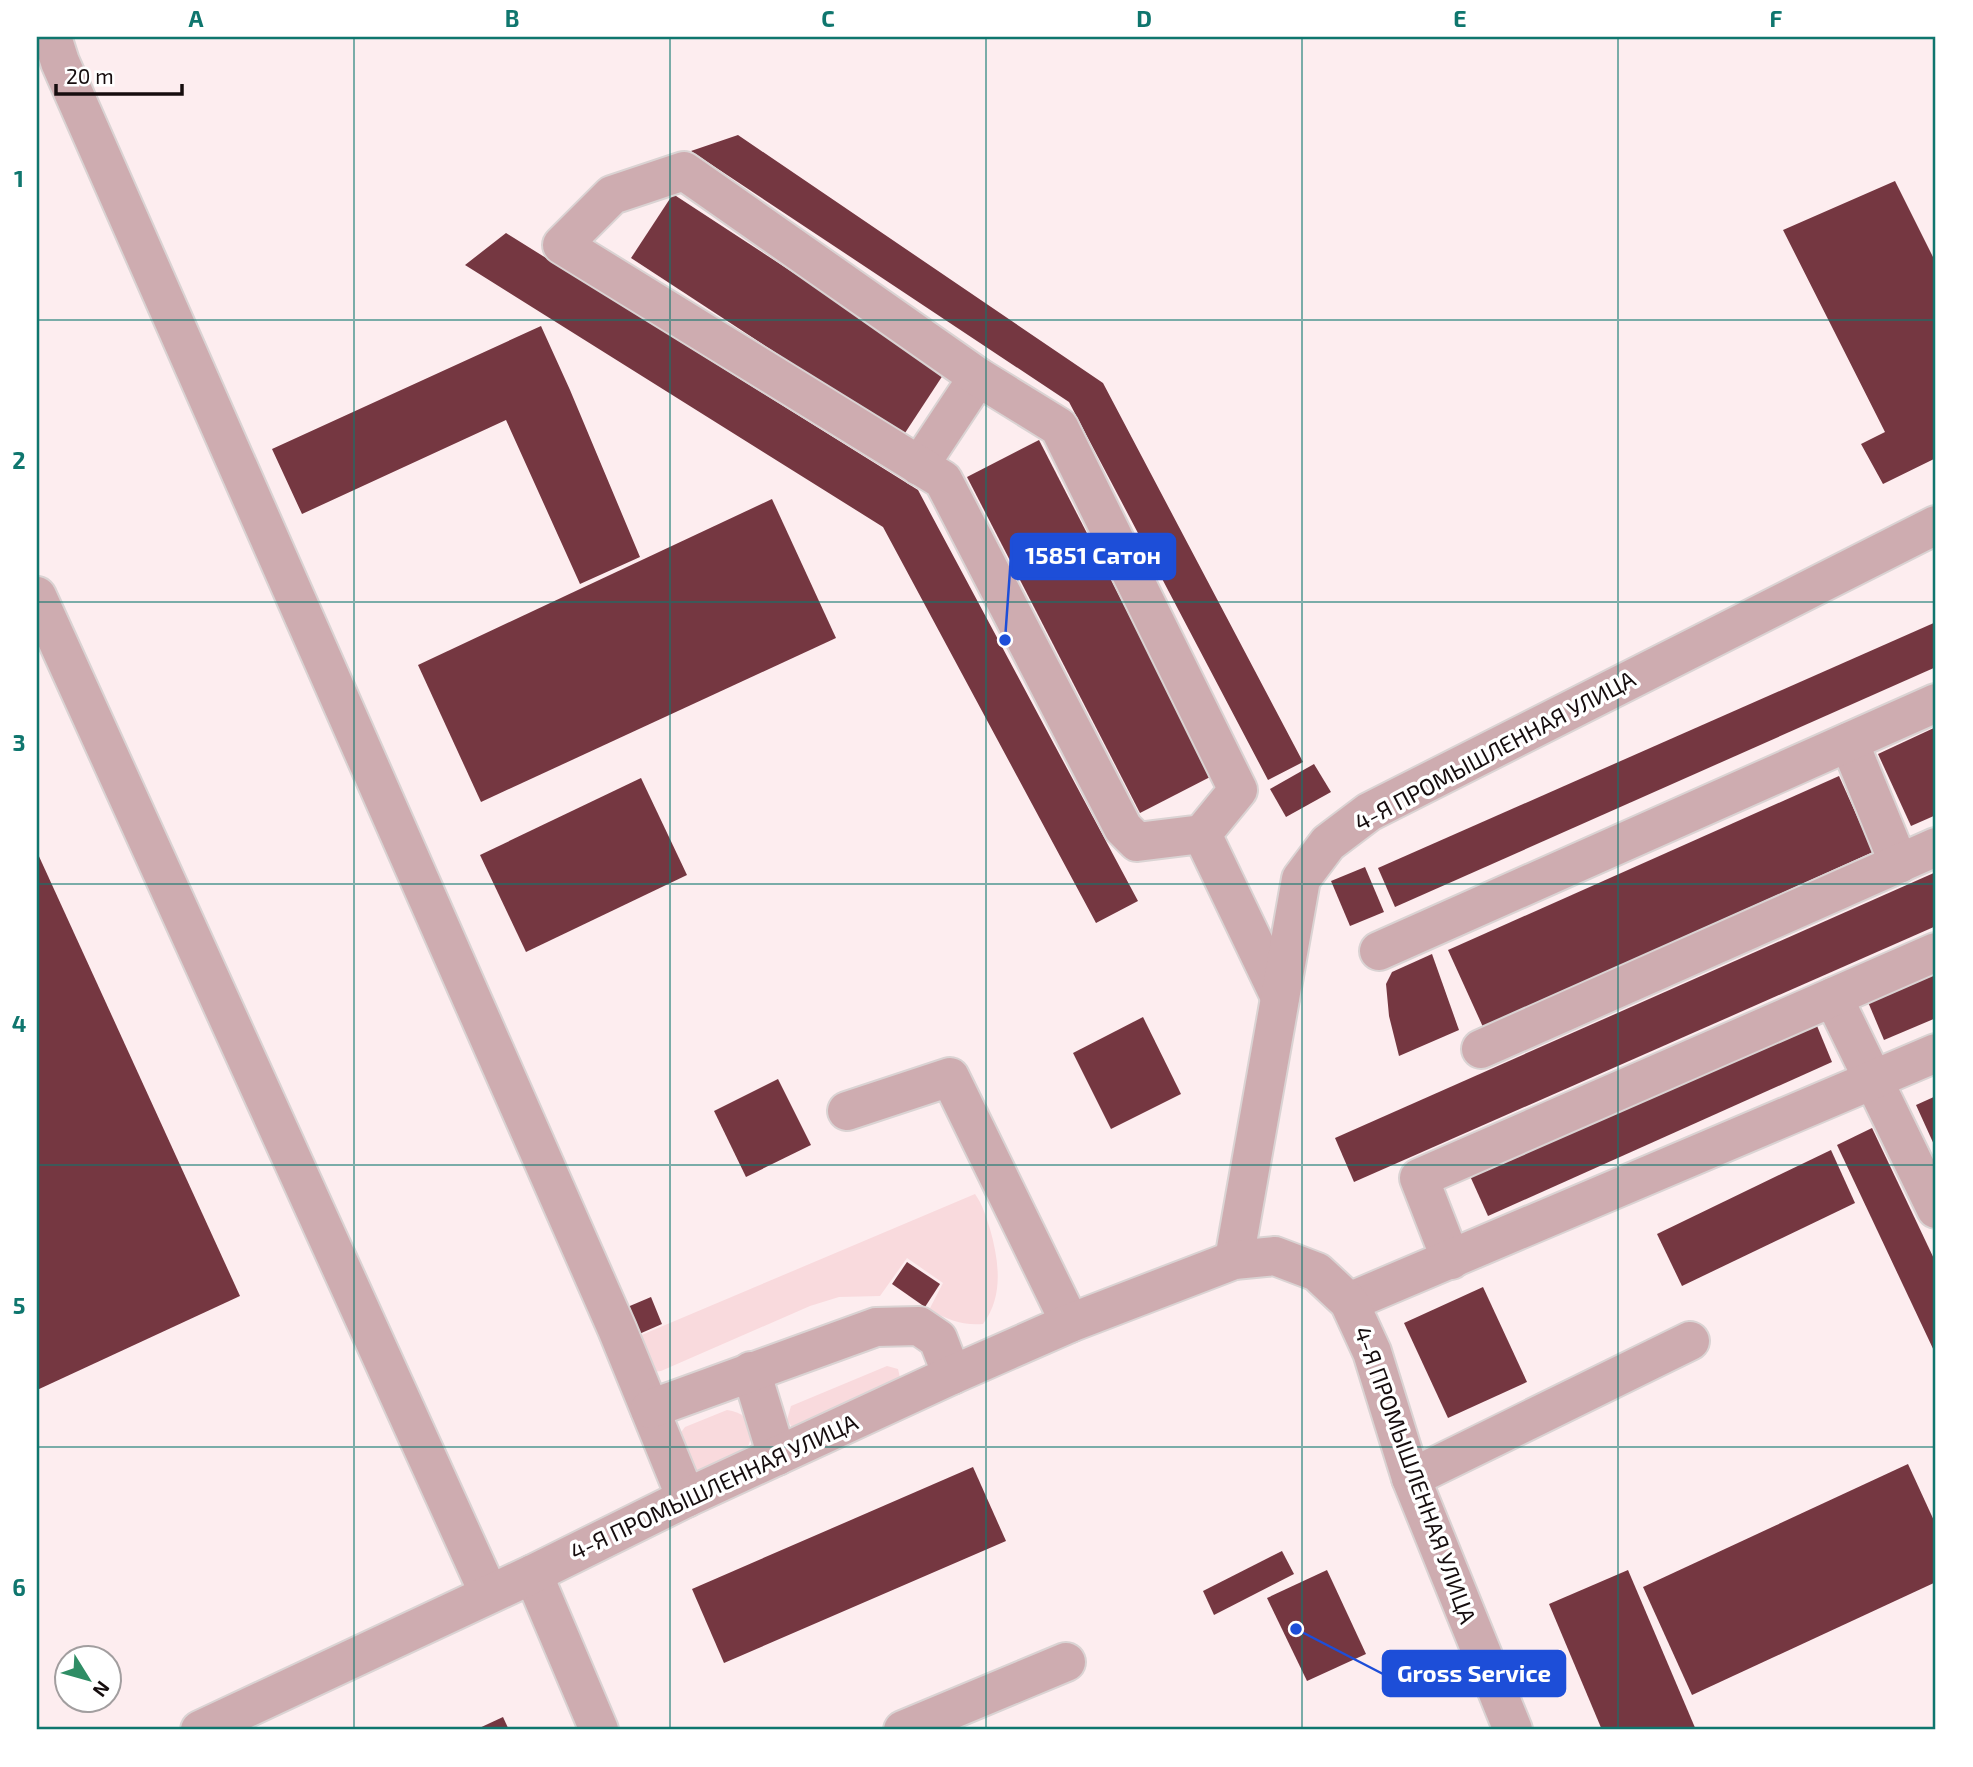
<svg xmlns="http://www.w3.org/2000/svg" width="1973" height="1767" font-family="'Exo 2',sans-serif">
<style>
.built{fill:#fdedef;fill-rule:evenodd}
.green{fill:#f9dadd}
.building{fill:#753741}
.lines{fill:none;stroke-linecap:round;stroke-linejoin:round}
.minor-casing{stroke:#dad3d3;stroke-width:42}
.minor{stroke:#ceacb0;stroke-width:38}
.grid{fill:none;stroke:#0f766e;stroke-width:2;stroke-opacity:0.55}
.labels{text-anchor:middle;stroke-width:7;stroke-linejoin:round;paint-order:stroke}
.street-label{font-size:23px;fill:#160d0e;stroke:#fff}
.leader{fill:none;stroke:#1d4ed8;stroke-width:2.5}
.callout-dot{fill:#1d4ed8;stroke:#fff;stroke-width:2.5}
.callout{fill:#1d4ed8;stroke:#1d4ed8;stroke-width:2.5}
.callout-label{font-size:24px;text-anchor:middle;font-weight:bold;fill:#fff}
.neatline{fill:none;stroke:#0f766e;stroke-width:2.5}
.grid-label{font-size:23px;text-anchor:middle;font-weight:bold;fill:#0f766e}
</style>
<rect width="100%" height="100%" fill="#fff9f9"/>
<path class="built" d="M 37,37 L 1936,37 L 1936,1730 L 37,1730 ZM 66,1658 L 108,1658 L 108,1700 L 66,1700 Z"/>
<g class="green">
<path d="M 975,1194 C 983,1205 986,1217 990,1229 C 999,1261 1004,1296 983,1324 C 963,1326 947,1319 929,1310 L 943,1283 L 907,1258 L 880,1296 L 839,1297 L 810,1306 L 661,1371 L 654,1372 L 632,1339 Z"/>
<path d="M 887,1366 L 898,1369 L 901,1382 L 802,1431 L 792,1427 L 787,1420 L 791,1406 Z"/>
<path d="M 727,1410 C 757,1415 755,1435 743,1458 L 701,1473 L 689,1470 L 679,1435 L 685,1427 Z"/>
</g>
<g class="building">
<path d="M 738,135 L 1103,383 L 1303,762 L 1268,780 L 1069,402 L 691,151 Z"/>
<path d="M 1895,181 L 1936,263 L 1936,458 L 1883,484 L 1861,444 L 1885,432 L 1783,230 Z"/>
<path d="M 673,194 L 945,372 L 903,436 L 631,258 Z"/>
<path d="M 506,233 L 918,490 L 1138,901 L 1096,923 L 883,527 L 465,265 Z"/>
<path d="M 541,326 L 570,390 L 640,557 L 580,584 L 506,420 L 302,514 L 272,449 Z"/>
<path d="M 1039,440 L 1212,776 L 1140,813 L 967,477 Z"/>
<path d="M 772,499 L 836,638 L 481,802 L 418,665 Z"/>
<path d="M 1936,622 L 1936,667 L 1395,907 L 1378,868 Z"/>
<path d="M 1936,727 L 1936,815 L 1911,826 L 1878,754 Z"/>
<path d="M 1314,764 L 1331,792 L 1286,817 L 1270,789 Z"/>
<path d="M 1839,776 L 1873,852 L 1483,1027 L 1448,950 Z"/>
<path d="M 641,778 L 687,875 L 526,952 L 480,855 Z"/>
<path d="M 37,852 L 240,1296 L 37,1390 Z"/>
<path d="M 1365,867 L 1384,912 L 1350,926 L 1331,881 Z"/>
<path d="M 1936,872 L 1936,926 L 1354,1182 L 1335,1138 Z"/>
<path d="M 1432,954 L 1459,1030 L 1399,1056 L 1389,1016 L 1386,984 L 1392,972 Z"/>
<path d="M 1936,972 L 1936,1018 L 1884,1040 L 1868,1002 Z"/>
<path d="M 1143,1017 L 1181,1094 L 1111,1129 L 1073,1053 Z"/>
<path d="M 1815,1021 L 1832,1062 L 1488,1216 L 1470,1176 Z"/>
<path d="M 778,1079 L 811,1145 L 746,1177 L 714,1111 Z"/>
<path d="M 1936,1096 L 1936,1149 L 1916,1105 Z"/>
<path d="M 1872,1128 L 1936,1263 L 1936,1355 L 1837,1145 Z"/>
<path d="M 1831,1150 L 1855,1203 L 1682,1286 L 1657,1234 Z"/>
<path d="M 907,1262 L 940,1284 L 925,1307 L 892,1284 Z"/>
<path d="M 1483,1287 L 1527,1382 L 1448,1418 L 1404,1323 Z"/>
<path d="M 651,1297 L 662,1324 L 630,1338 L 618,1311 Z"/>
<path d="M 1908,1464 L 1936,1525 L 1936,1582 L 1692,1695 L 1643,1587 Z"/>
<path d="M 973,1467 L 1006,1541 L 724,1663 L 692,1589 Z"/>
<path d="M 1282,1551 L 1294,1574 L 1214,1615 L 1203,1591 Z"/>
<path d="M 1327,1570 L 1366,1654 L 1307,1681 L 1267,1598 Z"/>
<path d="M 1628,1570 L 1696,1730 L 1602,1730 L 1549,1604 Z"/>
<path d="M 503,1717 L 509,1730 L 475,1730 Z"/>
</g>
<g class="lines">
<defs>
<g id="minor">
<path d="M 52,37 L 60,62 L 617,1329 L 686,1498"/>
<path d="M 919,466 L 978,377"/>
<path d="M 37,596 L 489,1594"/>
<path d="M 1849,742 L 1899,864"/>
<path d="M 1202,834 L 1238,790 L 1059,427 L 978,377 L 684,171 L 612,195 L 562,245 L 943,480 L 1123,828 L 1137,842 L 1202,834 L 1280,997"/>
<path d="M 1379,951 L 1936,703"/>
<path d="M 1833,997 L 1936,1209"/>
<path d="M 1481,1049 L 1936,847"/>
<path d="M 847,1111 L 950,1077 L 1070,1323"/>
<path d="M 1234,1260 L 1301,879 L 1328,843 L 1369,812 L 1936,525"/>
<path d="M 1451,1260 L 1419,1178 L 1936,952"/>
<path d="M 1349,1302 L 1936,1053"/>
<path d="M 751,1371 L 777,1456"/>
<path d="M 650,1409 L 876,1327 L 919,1326 L 938,1339 L 952,1375"/>
<path d="M 1411,1478 L 1690,1341"/>
<path d="M 533,1574 L 599,1730"/>
<path d="M 200,1730 L 533,1574 L 686,1498 L 952,1375 L 1070,1323 L 1234,1260 L 1275,1256 L 1317,1272 L 1349,1302 L 1372,1352 L 1411,1478 L 1513,1730"/>
<path d="M 903,1730 L 1066,1662"/>
</g>
</defs>
<use href="#minor" class="minor-casing"/>
<use href="#minor" class="minor"/>
</g>
<path class="grid" d="M 354,37 L 354,1730M 670,37 L 670,1730M 986,37 L 986,1730M 1302,37 L 1302,1730M 1618,37 L 1618,1730M 37,320 L 1936,320M 37,602 L 1936,602M 37,884 L 1936,884M 37,1165 L 1936,1165M 37,1447 L 1936,1447"/>
<g class="labels">
<g class="street-label">
<text transform="translate(1495 751) rotate(-28)" y="8">4-Я ПРОМЫШЛЕННАЯ УЛИЦА</text>
<text transform="translate(1415 1475) rotate(70)" y="8">4-Я ПРОМЫШЛЕННАЯ УЛИЦА</text>
<text transform="translate(714 1487) rotate(-25)" y="8">4-Я ПРОМЫШЛЕННАЯ УЛИЦА</text>
</g>
</g>
<path class="leader" d="M1005 640L1011 556M1296 1629L1383 1674"/>
<g class="callout-dot">
<circle cx="1005" cy="640" r="7"/>
<circle cx="1296" cy="1629" r="7"/>
</g>
<g class="callout">
<rect x="1011" y="534" width="164" height="45" rx="7"/>
<rect x="1383" y="1651" width="182" height="45" rx="7"/>
</g>
<g class="callout-label">
<text x="1093" y="564">15851 Сатон</text>
<text x="1474" y="1682">Gross Service</text>
</g>
<rect width="1973" height="1767" fill="none" stroke="#ffffff" stroke-width="77"/>
<g transform="translate(88 1679) rotate(127)"><circle r="33" fill="#ffffff" stroke="#a29e9f" stroke-width="2"/>
<path d="M0-5L12 26L0 18L-12 26Z" fill="#2f8d65"/>
<text y="-10" font-size="19" font-weight="bold" text-anchor="middle" fill="#160d0e">N</text>
</g>
<path d="M56 84v10h126v-10" fill="none" stroke="#160d0e" stroke-width="3.5"/>
<text x="66" y="84" font-size="21" fill="#160d0e" stroke="#ffffff" stroke-width="5" paint-order="stroke">20 m</text>
<rect x="38" y="38" width="1896" height="1690" class="neatline"/>
<g class="grid-label">
<text x="196" y="27">A</text>
<text x="512" y="27">B</text>
<text x="828" y="27">C</text>
<text x="1144" y="27">D</text>
<text x="1460" y="27">E</text>
<text x="1776" y="27">F</text>
<text x="19" y="187">1</text>
<text x="19" y="469">2</text>
<text x="19" y="751">3</text>
<text x="19" y="1032">4</text>
<text x="19" y="1314">5</text>
<text x="19" y="1596">6</text>
</g>
</svg>
